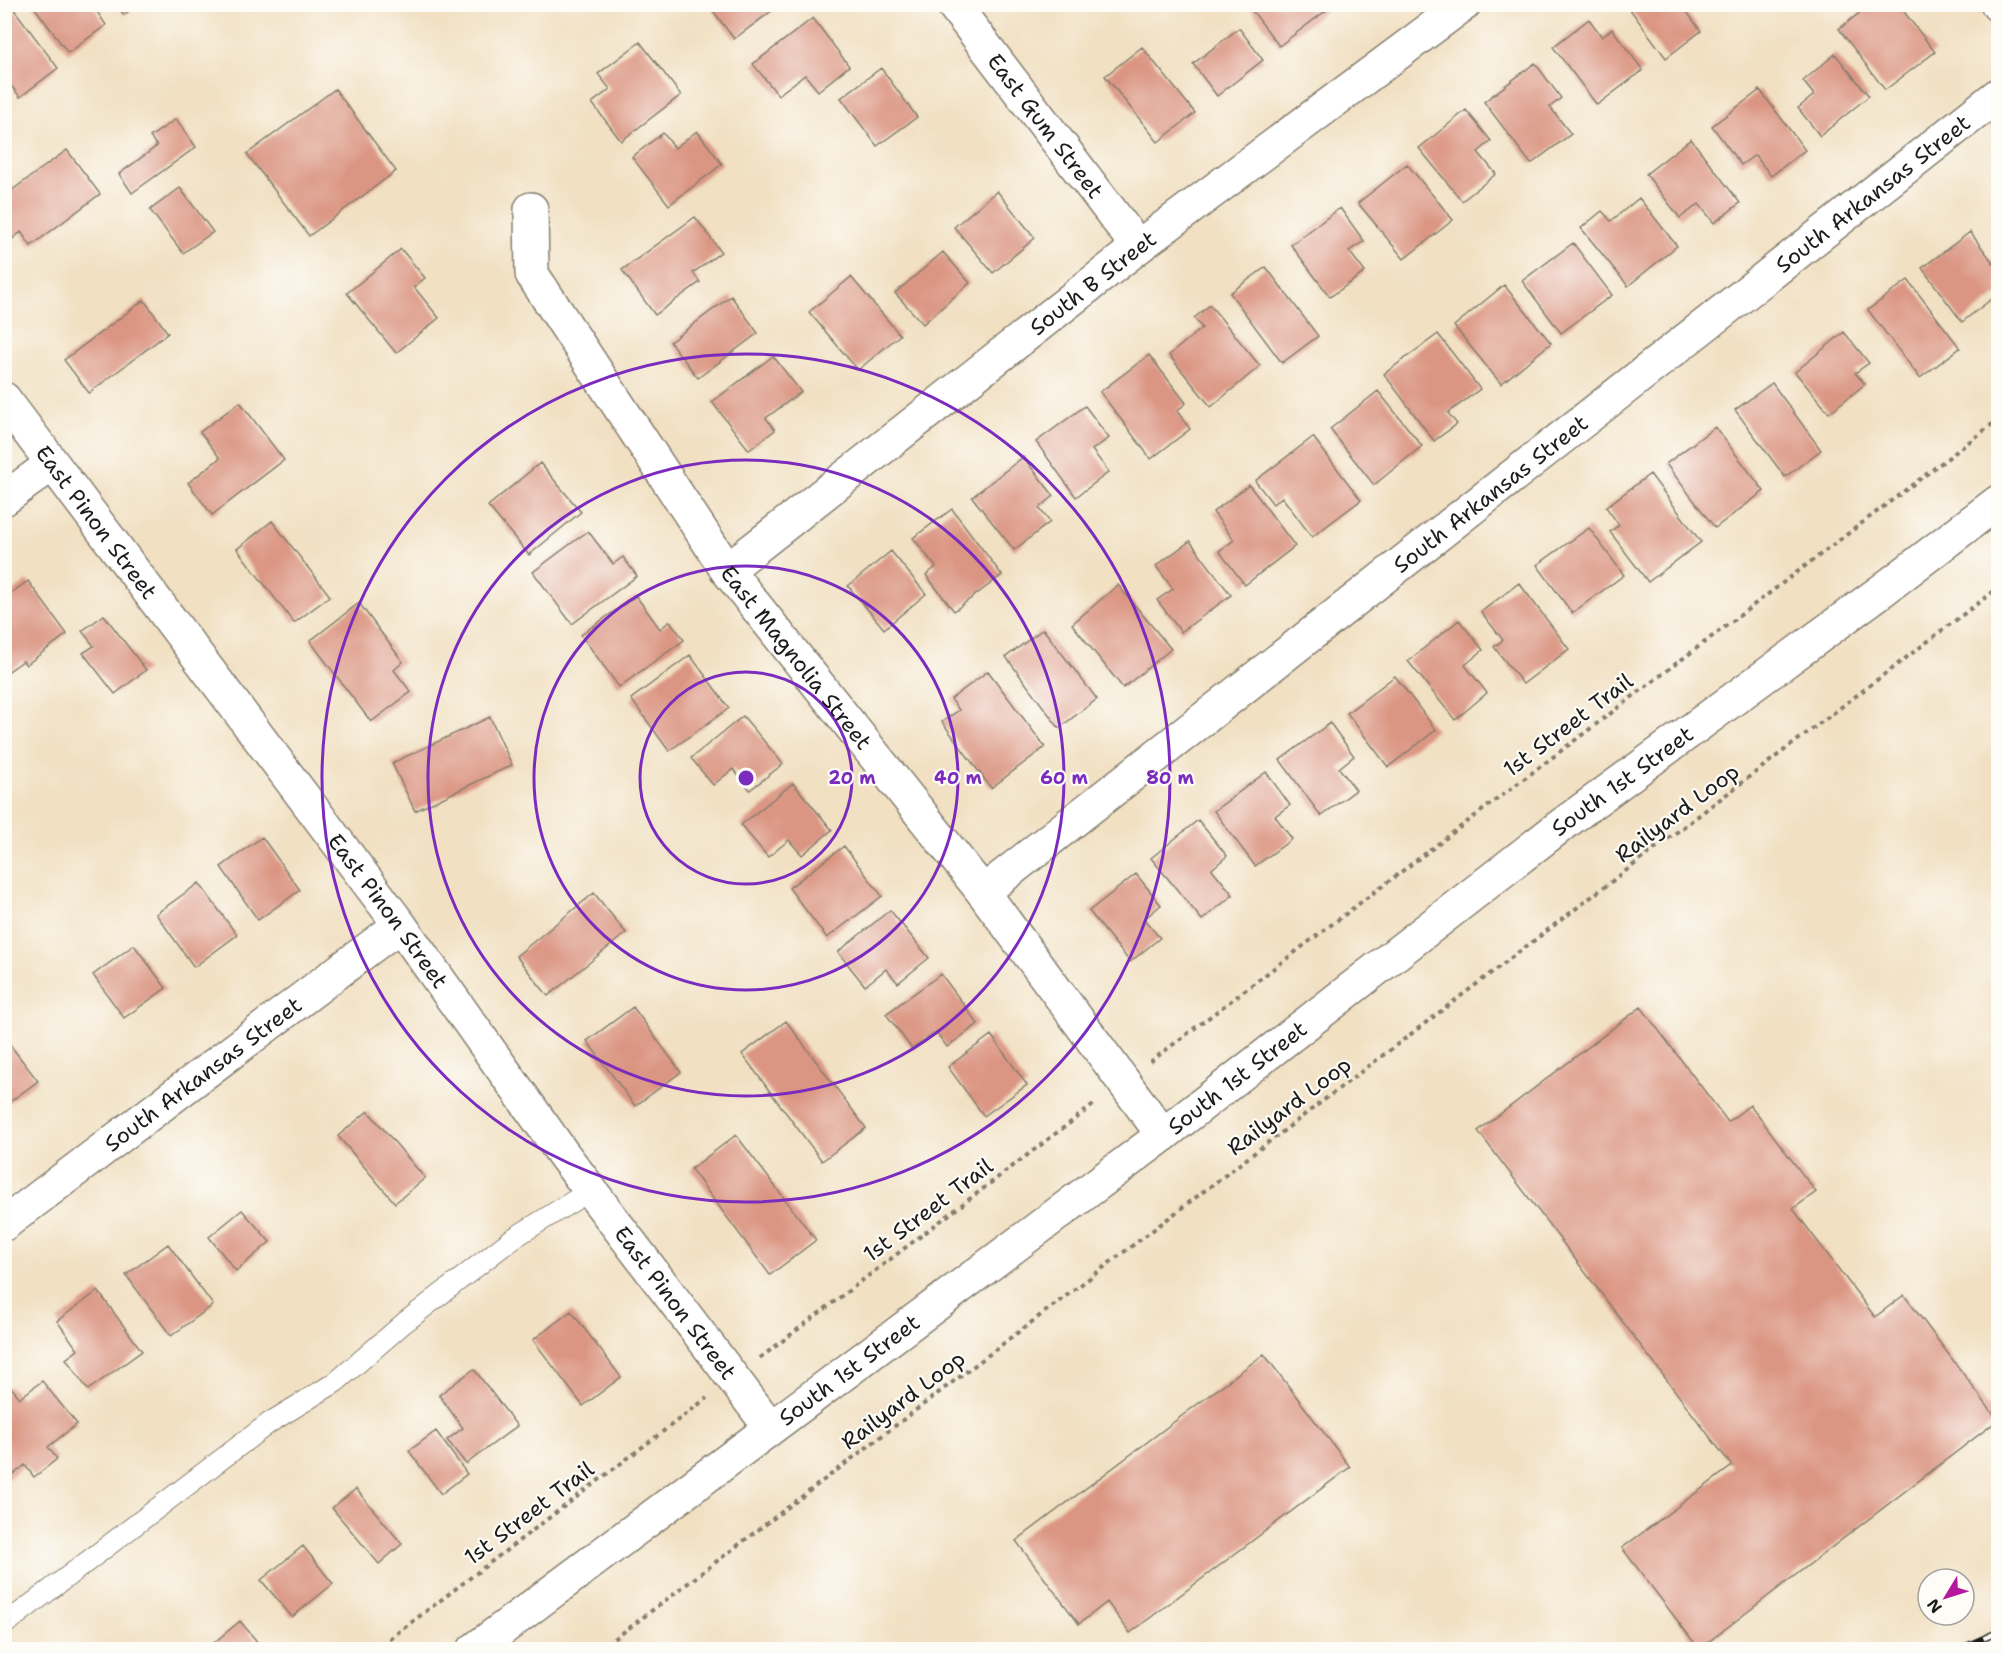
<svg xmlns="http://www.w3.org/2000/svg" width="2003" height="1654" font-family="'Shantell Sans',sans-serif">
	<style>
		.building { fill: #db9683 }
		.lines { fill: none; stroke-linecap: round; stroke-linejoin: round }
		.service-casing { stroke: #867e6f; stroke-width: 22 }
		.minor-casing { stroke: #867e6f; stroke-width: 36 }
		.tertiary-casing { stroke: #867e6f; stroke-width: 36 }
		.path { stroke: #867e6f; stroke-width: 4; stroke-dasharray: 4.5 4.5; stroke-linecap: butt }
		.service { stroke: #fff; stroke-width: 20 }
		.minor { stroke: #fff; stroke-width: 33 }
		.tertiary { stroke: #fff; stroke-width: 33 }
		.rail-casing { stroke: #1c1c1c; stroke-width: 7 }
		.rail { stroke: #fdfcf7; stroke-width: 4.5; stroke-dasharray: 14; stroke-linecap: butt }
		.ring { fill: none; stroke: #7b2cbf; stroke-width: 3 }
		.labels { text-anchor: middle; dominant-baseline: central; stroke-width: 4.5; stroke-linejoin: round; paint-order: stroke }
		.street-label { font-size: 22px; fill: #1c1c1c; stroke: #fdfcf7 }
		.centre { fill: #7b2cbf; stroke: #fdfcf7; stroke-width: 3 }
		.ring-label { font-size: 18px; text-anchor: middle; font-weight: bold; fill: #7b2cbf; stroke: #fdfcf7; stroke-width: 4.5; stroke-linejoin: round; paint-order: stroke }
	</style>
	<rect width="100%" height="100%" fill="#fdfcf7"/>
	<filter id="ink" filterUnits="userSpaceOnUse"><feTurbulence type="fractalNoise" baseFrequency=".0167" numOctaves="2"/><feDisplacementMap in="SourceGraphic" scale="12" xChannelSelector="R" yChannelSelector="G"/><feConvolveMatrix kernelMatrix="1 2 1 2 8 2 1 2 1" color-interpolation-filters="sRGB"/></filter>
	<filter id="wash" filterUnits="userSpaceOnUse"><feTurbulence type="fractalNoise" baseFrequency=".008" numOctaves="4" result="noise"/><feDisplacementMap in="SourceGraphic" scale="24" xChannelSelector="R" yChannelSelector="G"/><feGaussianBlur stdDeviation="1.35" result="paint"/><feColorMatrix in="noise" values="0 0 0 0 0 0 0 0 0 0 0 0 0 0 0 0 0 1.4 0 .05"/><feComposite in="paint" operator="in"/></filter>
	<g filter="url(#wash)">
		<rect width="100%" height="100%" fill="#f1e0c2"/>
		<g id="blocks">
			<path class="building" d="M6 4H10L58 68 20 97 4 77Z
				M32 4H92L106 25 68 53Z
				M116 4H138L124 15Z
				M708 4H781L734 39Z
				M1626 4H1681L1701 31 1666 58Z
				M1871 4H1898L1935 52 1885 90 1839 29Z
				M1248 5H1325L1328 9 1279 46Z
				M813 18 849 66 818 91 805 75 778 95 753 64Z
				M1589 19 1602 37 1612 29 1643 70 1597 105 1553 47Z
				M1239 28 1263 60 1217 96 1193 64Z
				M640 42 681 95 621 141 592 103 610 89 598 74Z
				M1142 47 1195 113 1158 142 1105 76Z
				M1835 54 1869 96 1820 136 1798 108 1814 95 1803 81Z
				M1535 63 1561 98 1550 107 1571 134 1531 164 1484 102Z
				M881 68 917 117 877 146 841 98Z
				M335 89 396 171 309 236 247 154Z
				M1760 90 1805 150 1771 176 1755 155 1741 165 1712 126Z
				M1466 110 1491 141 1478 152 1496 174 1462 201 1419 148Z
				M176 119 196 147 132 193 119 174 157 146 150 137Z
				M697 131 722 164 669 205 632 157 663 133 675 148Z
				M1691 139 1740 203 1714 223 1699 204 1680 218 1646 174Z
				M67 150 100 194 31 246 21 232 7 243 4 196Z
				M1407 164 1453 220 1404 259 1358 203Z
				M180 188 213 232 183 253 150 210Z
				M997 191 1035 238 993 273 954 227Z
				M1639 198 1677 246 1628 286 1581 228 1602 211 1611 221Z
				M1340 208 1364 241 1349 251 1365 272 1330 297 1291 245Z
				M1998 209V224L1991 214Z
				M695 217 721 252 693 273 700 282 655 315 622 270Z
				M1970 232 1998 269V294L1962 322 1922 268Z
				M1573 243 1612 295 1561 333 1522 281Z
				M401 249 425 278 414 287 439 318 396 353 347 293Z
				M943 252 970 283 923 324 895 293Z
				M1266 267 1318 336 1282 363 1230 293Z
				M851 277 900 335 858 370 809 312Z
				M1908 280 1960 348 1920 378 1868 310Z
				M1504 285 1551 343 1501 384 1454 326Z
				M731 296 758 333 698 378 670 342Z
				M144 300 168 333 89 393 64 360Z
				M1210 305 1260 366 1211 407 1169 355 1202 328 1194 318Z
				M1844 332 1869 363 1855 373 1865 384 1829 413 1795 372Z
				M1438 334 1480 389 1448 413 1457 424 1434 441 1384 374Z
				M1149 355 1186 403 1177 411 1190 429 1151 459 1100 392Z
				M773 356 801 392 766 418 775 430 749 450 712 402Z
				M1772 383 1821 450 1785 477 1735 410Z
				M1378 391 1422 446 1374 485 1330 429Z
				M240 402 284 460 212 515 188 483 220 458 200 432Z
				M1085 406 1109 438 1092 450 1109 472 1076 497 1036 442Z
				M1715 427 1764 491 1715 528 1666 464Z
				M1313 437 1361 500 1312 537 1282 497 1273 504 1255 481Z
				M1023 457 1054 496 1039 508 1050 522 1014 550 972 497Z
				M540 463 581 512 529 555 488 506Z
				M1650 474 1701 542 1648 582 1610 532 1619 525 1606 507Z
				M1249 485 1295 546 1245 585 1219 551 1234 540 1213 512Z
				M952 509 1002 575 954 611 926 575 936 567 913 538Z
				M272 521 330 596 294 623 237 549Z
				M1589 528 1624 575 1572 613 1537 565Z
				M588 531 613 564 623 557 637 576 572 624 533 572Z
				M1190 541 1231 595 1181 632 1157 600 1173 589 1156 566Z
				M891 551 926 594 884 629 848 586Z
				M28 581 67 634 26 665 23 661 6 673 4 598Z
				M1519 583 1569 649 1523 684 1494 647 1503 640 1481 612Z
				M1118 585 1171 649 1123 688 1072 624Z
				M636 596 660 629 670 621 684 640 619 687 581 635Z
				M359 603 403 662 394 670 411 692 371 722 310 641Z
				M104 615 146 670 115 694 83 653 94 646 82 631Z
				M1459 620 1483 650 1465 665 1487 693 1455 720 1408 661Z
				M1043 629 1097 699 1059 728 1006 657Z
				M690 655 729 708 669 751 631 699Z
				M988 671 1045 747 991 788 942 722 959 710 951 699Z
				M1395 676 1436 730 1388 767 1347 713Z
				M743 716 783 764 750 790 733 769 713 785 691 758Z
				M490 717 512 765 415 811 392 763Z
				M1330 723 1354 756 1339 768 1356 790 1321 816 1280 760Z
				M1266 772 1290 805 1275 816 1292 839 1255 866 1214 811Z
				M793 783 832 830 802 855 789 840 768 857 741 825Z
				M1198 820 1227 856 1212 869 1233 895 1202 920 1151 858Z
				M262 837 300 890 258 920 221 867Z
				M844 846 882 896 827 938 789 888Z
				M1136 874 1161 905 1144 919 1160 938 1130 962 1089 911Z
				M199 883 237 935 194 967 156 914Z
				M594 893 626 933 548 996 516 956Z
				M890 910 929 958 898 983 886 969 865 986 838 952Z
				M134 945 166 988 124 1018 93 975Z
				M941 974 978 1024 947 1047 936 1032 912 1049 886 1014Z
				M633 1007 681 1072 635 1106 587 1041Z
				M1641 1007 1728 1122 1750 1105 1816 1192 1793 1209 1875 1317 1904 1295 1998 1420 1699 1649 1622 1548 1732 1466 1478 1131Z
				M786 1021 866 1128 822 1161 742 1054Z
				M991 1035 1027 1085 984 1116 948 1067Z
				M4 1037 38 1081 4 1106Z
				M368 1111 425 1178 395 1203 338 1136Z
				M736 1135 816 1240 770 1275 691 1169Z
				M242 1210 270 1242 236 1271 209 1237Z
				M168 1244 213 1305 171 1336 126 1275Z
				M98 1291 142 1351 88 1390 66 1359 78 1350 57 1321Z
				M571 1311 621 1377 583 1406 533 1340Z
				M1264 1354 1350 1467 1130 1633 1107 1602 1079 1624 1016 1541Z
				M474 1369 517 1426 466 1464 447 1440 463 1428 439 1395Z
				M42 1381 77 1424 48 1447 57 1459 34 1477 25 1465 4 1482V1390L10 1386 20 1398Z
				M436 1431 467 1474 441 1494 409 1451Z
				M356 1489 402 1544 379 1564 332 1508Z
				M303 1546 333 1584 292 1617 261 1580Z
				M240 1621 264 1650H211L209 1647Z"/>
		</g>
	</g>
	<g filter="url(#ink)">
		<use href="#blocks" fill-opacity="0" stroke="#867e6f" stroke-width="1.5"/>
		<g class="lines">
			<g class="service-casing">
				<path id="service" d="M4 1625 269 1423 336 1382 404 1323 512 1239 591 1190"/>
			</g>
			<g class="minor-casing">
				<g id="minor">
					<path id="s1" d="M953 4 1138 247"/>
					<path d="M1998 4V5"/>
					<path id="s2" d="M531 209 532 274 727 570 983 892 1163 1135"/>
					<path id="s3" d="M4 399 400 925 563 1154 770 1427"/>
					<path d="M4 499 52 464"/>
					<path id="s4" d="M727 570 1138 247 1464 4"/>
					<path id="s5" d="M983 892 1998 95"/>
					<path id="s6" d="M4 1224 400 925"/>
				</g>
			</g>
			<g class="tertiary-casing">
				<g id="tertiary">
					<path id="s7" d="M474 1650 1163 1135 1559 827 1884 589 1998 502"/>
				</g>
			</g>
			<path class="path" d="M1150 1062 1998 420
				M760 1358 1096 1103
				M375 1650 707 1398
				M600 1650 1998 588"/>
			<use href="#service" class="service"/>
			<use href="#minor" class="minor"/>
			<use href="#tertiary" class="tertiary"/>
			<g class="rail-casing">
				<path id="rail" d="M1958 1650 1998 1632"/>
			</g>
			<use href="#rail" class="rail"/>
		</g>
	</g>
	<g class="ring">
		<circle cx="746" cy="778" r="106"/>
		<circle cx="746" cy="778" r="212"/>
		<circle cx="746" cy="778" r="318"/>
		<circle cx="746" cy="778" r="424"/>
	</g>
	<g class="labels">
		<g class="street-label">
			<text stroke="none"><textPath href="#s1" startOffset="153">East Gum Street</textPath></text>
			<text stroke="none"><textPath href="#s5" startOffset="1131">South Arkansas Street</textPath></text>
			<text stroke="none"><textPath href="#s4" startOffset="465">South B Street</textPath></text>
			<text stroke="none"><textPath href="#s5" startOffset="645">South Arkansas Street</textPath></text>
			<text stroke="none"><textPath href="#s3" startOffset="154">East Pinon Street</textPath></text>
			<text stroke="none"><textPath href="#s2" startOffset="531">East Magnolia Street</textPath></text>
			<text transform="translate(1568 725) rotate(-37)">1st Street Trail</text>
			<text stroke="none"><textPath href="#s7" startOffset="1440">South 1st Street</textPath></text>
			<text transform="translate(1677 813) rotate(-37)">Railyard Loop</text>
			<text stroke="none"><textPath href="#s3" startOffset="640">East Pinon Street</textPath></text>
			<text stroke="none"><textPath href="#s6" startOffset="249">South Arkansas Street</textPath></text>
			<text stroke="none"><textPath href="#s7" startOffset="954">South 1st Street</textPath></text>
			<text transform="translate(1289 1106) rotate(-37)">Railyard Loop</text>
			<text transform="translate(928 1210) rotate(-37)">1st Street Trail</text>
			<text stroke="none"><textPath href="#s3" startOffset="1126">East Pinon Street</textPath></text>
			<text stroke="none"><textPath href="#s7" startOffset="468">South 1st Street</textPath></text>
			<text transform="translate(903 1400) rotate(-37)">Railyard Loop</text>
			<text transform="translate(529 1513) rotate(-37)">1st Street Trail</text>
		</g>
	</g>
	<circle cx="746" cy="778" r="9" class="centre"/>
	<g class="ring-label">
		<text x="852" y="784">20 m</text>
		<text x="958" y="784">40 m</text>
		<text x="1064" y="784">60 m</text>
		<text x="1170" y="784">80 m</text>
	</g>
	<rect width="2003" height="1654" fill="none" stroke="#fdfcf7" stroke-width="24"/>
	<g transform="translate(1946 1597) rotate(232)"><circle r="28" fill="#fdfcf7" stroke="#a3a29f" stroke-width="1.5"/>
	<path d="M0-4.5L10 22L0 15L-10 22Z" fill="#b5179e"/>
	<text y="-9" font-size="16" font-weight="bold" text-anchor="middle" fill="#1c1c1c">N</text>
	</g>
</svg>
